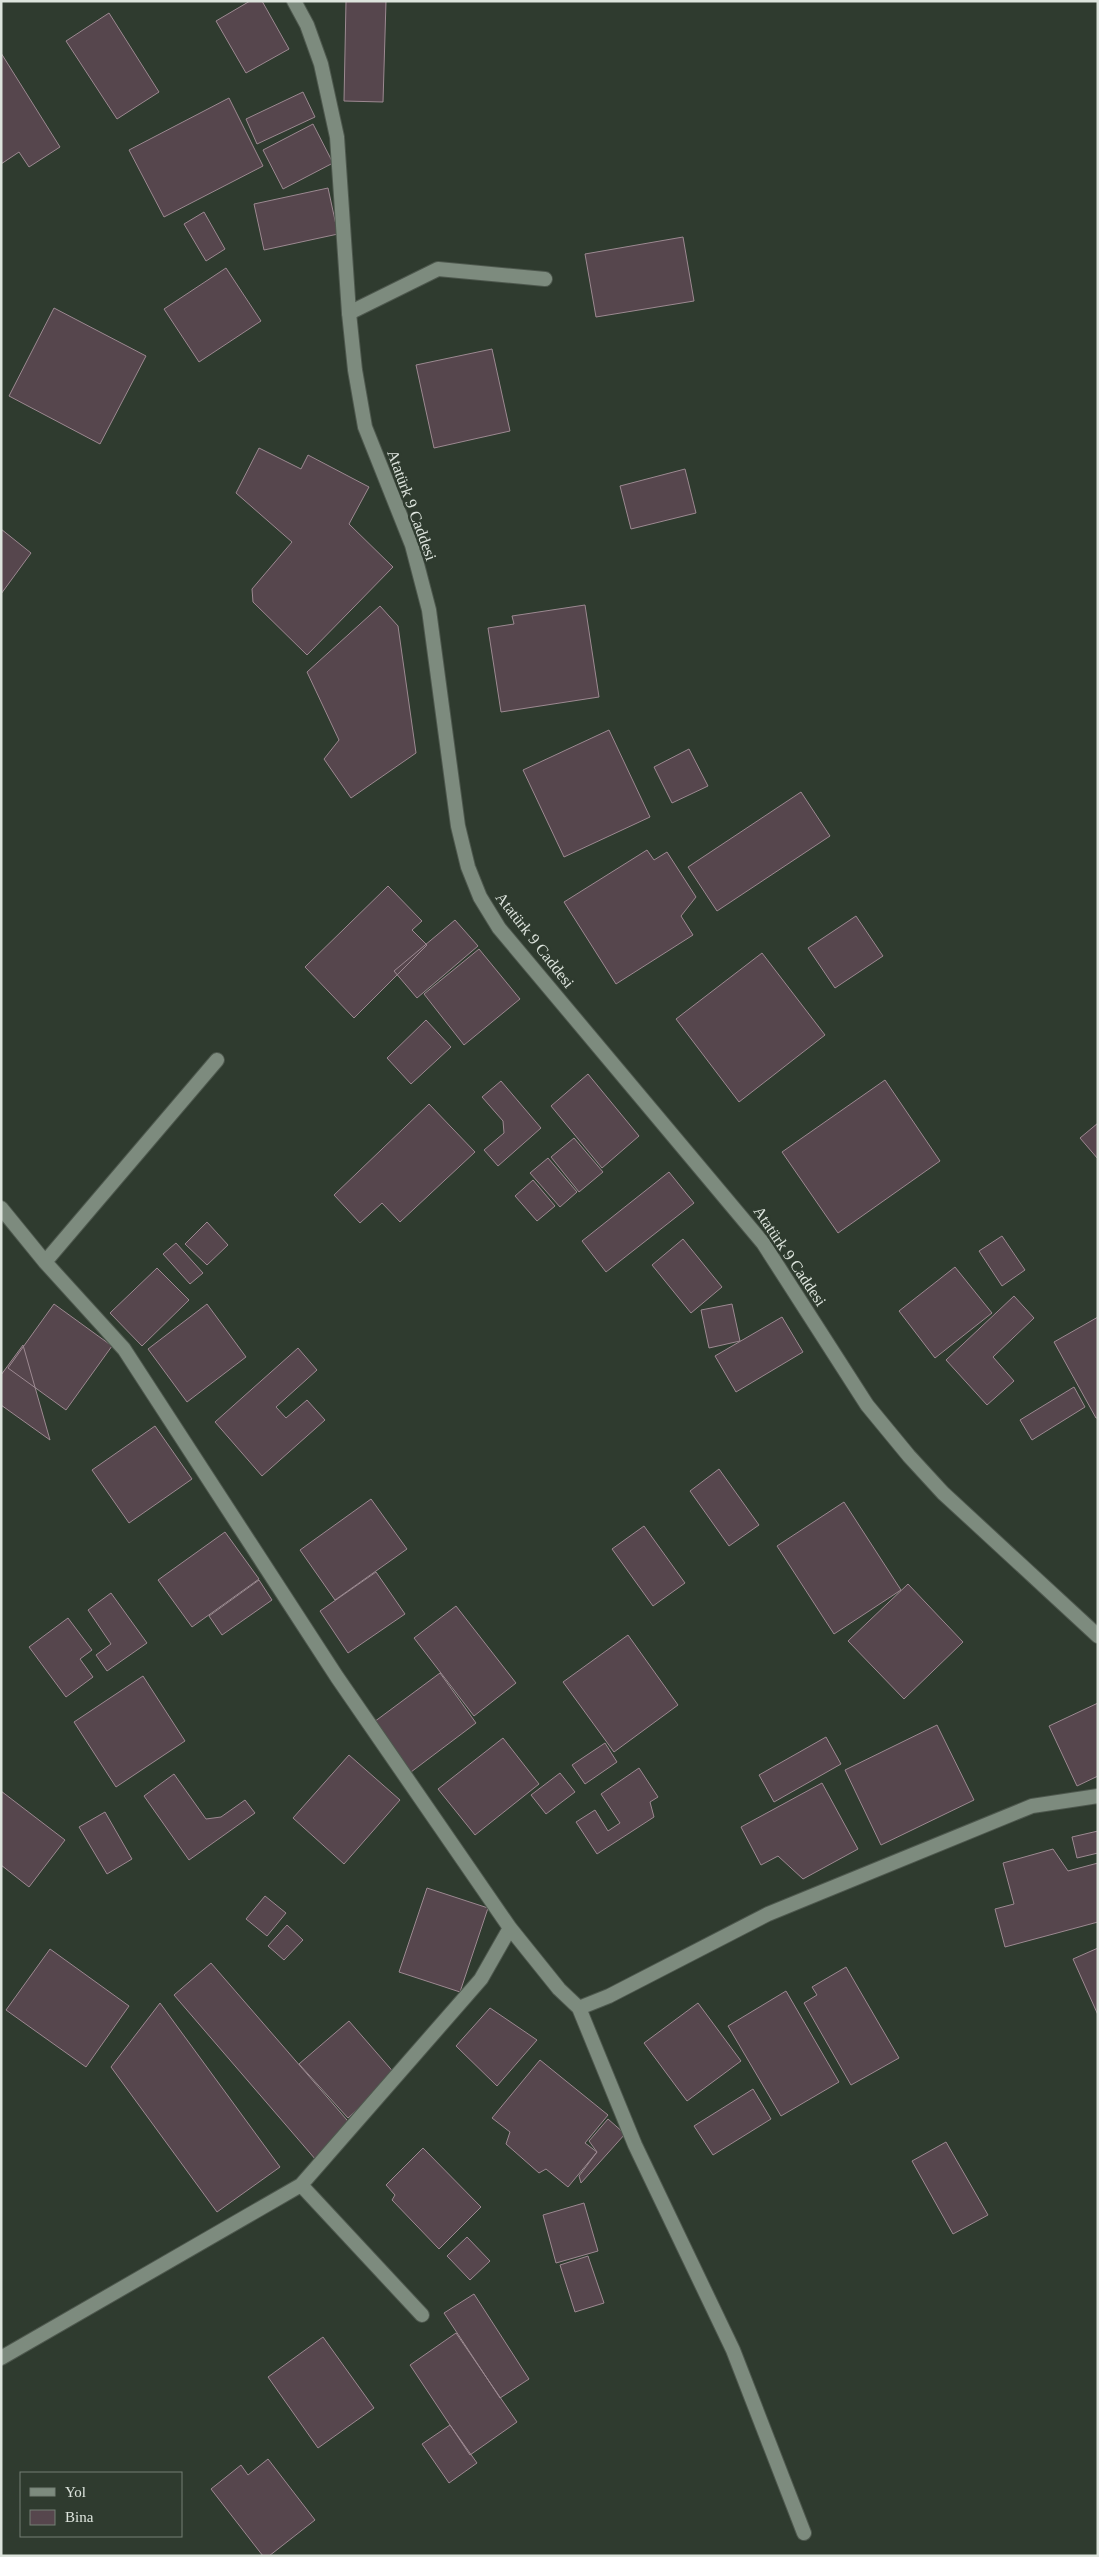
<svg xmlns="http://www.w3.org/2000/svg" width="1099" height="2557" font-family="Georgia,serif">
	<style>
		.building { fill: #56464d; stroke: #9c8991 }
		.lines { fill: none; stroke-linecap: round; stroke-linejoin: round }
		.minor-casing { stroke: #4e584e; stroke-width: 16 }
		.tertiary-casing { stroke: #4e584e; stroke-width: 16 }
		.minor { stroke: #7d8b7e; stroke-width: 14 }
		.tertiary { stroke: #7d8b7e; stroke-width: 14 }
		.labels { text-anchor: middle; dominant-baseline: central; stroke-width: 5; stroke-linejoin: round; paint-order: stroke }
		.street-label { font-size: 16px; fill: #dde4dd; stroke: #2f3b2f }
	</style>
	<rect width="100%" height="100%" fill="#2f3b2f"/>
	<path class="building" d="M250 1H262L289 49 246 73 216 21Z
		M346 1H386L383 102 344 101Z
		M109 13 159 92 117 119 66 41Z
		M1 53 60 147 29 167 19 152 1 164Z
		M303 92 315 117 257 144 246 119Z
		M229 98 263 166 164 217 129 150Z
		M313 124 333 163 283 189 263 150Z
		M328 188 338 234 264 250 254 204Z
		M204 212 225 249 206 261 184 224Z
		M683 237 694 301 596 317 585 254Z
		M226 268 261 321 199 362 164 309Z
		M54 308 146 356 100 444 9 396Z
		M492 349 510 431 434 448 416 365Z
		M259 448 301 469 308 455 369 487 349 524 393 567 307 655 253 602 252 589 292 542 236 493Z
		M685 469 696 513 631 529 620 486Z
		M1 529 31 553 1 594Z
		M585 605 599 697 501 712 488 628 514 624 512 616Z
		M380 606 398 626 416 753 351 798 324 759 339 740 307 672Z
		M609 730 650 817 564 857 523 770Z
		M689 749 708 786 672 803 654 767Z
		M801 792 830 836 717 911 688 867Z
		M647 850 654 860 667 852 696 897 681 916 693 935 616 984 564 902Z
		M388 886 422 921 412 930 427 945 354 1018 305 967Z
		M856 916 883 956 835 988 808 948Z
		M455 920 478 946 417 998 394 971Z
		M479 949 520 999 464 1045 424 994Z
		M762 953 825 1035 739 1102 676 1019Z
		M426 1020 451 1047 411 1084 387 1058Z
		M588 1074 639 1136 602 1168 551 1106Z
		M885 1080 940 1161 838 1233 782 1152Z
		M501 1081 541 1128 498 1166 484 1150 504 1133 503 1121 482 1097Z
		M429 1104 475 1152 400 1222 382 1203 360 1223 334 1195Z
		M1098 1123V1159L1080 1138Z
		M574 1138 603 1172 579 1192 551 1157Z
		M548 1158 577 1192 560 1207 530 1173Z
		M669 1172 694 1203 606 1272 582 1241Z
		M533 1180 555 1206 537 1221 515 1196Z
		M207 1222 228 1245 207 1265 185 1244Z
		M1002 1236 1025 1270 1002 1286 979 1251Z
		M683 1239 722 1287 691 1313 652 1265Z
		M176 1243 203 1273 190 1284 163 1254Z
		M955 1267 992 1313 935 1358 899 1311Z
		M157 1268 189 1300 142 1346 110 1313Z
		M1014 1296 1034 1318 993 1357 1014 1381 987 1405 946 1360Z
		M54 1304 112 1346 66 1410 8 1368Z
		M207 1304 246 1357 187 1402 148 1349Z
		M732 1304 740 1341 709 1348 701 1310Z
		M782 1317 803 1352 736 1392 715 1356Z
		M1098 1317V1418H1096L1054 1342Z
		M23 1345 50 1440 1 1405V1375Z
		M298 1348 317 1370 276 1407 286 1418 307 1400 325 1420 262 1476 215 1422Z
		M1074 1387 1085 1407 1032 1440 1020 1420Z
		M155 1426 192 1479 129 1523 92 1470Z
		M719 1469 759 1525 729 1546 690 1491Z
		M371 1499 407 1549 335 1600 300 1550Z
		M844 1502 901 1590 834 1634 777 1546Z
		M644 1526 685 1583 653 1606 612 1549Z
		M225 1532 259 1579 192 1627 158 1580Z
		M376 1572 405 1614 348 1653 320 1611Z
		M259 1580 272 1600 222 1635 209 1616Z
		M908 1584 963 1642 904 1699 848 1641Z
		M111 1593 147 1643 107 1671 96 1655 111 1644 88 1610Z
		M456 1606 516 1683 474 1716 414 1638Z
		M68 1618 92 1650 80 1659 93 1677 66 1697 29 1647Z
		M628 1635 678 1705 614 1752 563 1682Z
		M440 1673 476 1723 411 1772 374 1722Z
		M143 1676 185 1741 116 1787 74 1722Z
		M1098 1703V1776L1077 1786 1049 1726Z
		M937 1725 974 1800 881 1845 845 1770Z
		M826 1737 841 1764 774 1802 759 1775Z
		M503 1738 539 1784 475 1835 438 1789Z
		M605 1743 617 1762 585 1784 572 1765Z
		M349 1755 400 1800 344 1864 293 1818Z
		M639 1768 658 1797 650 1802 654 1817 597 1854 576 1822 595 1810 608 1831 620 1823 601 1794Z
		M560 1773 575 1792 546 1814 531 1795Z
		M174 1774 206 1819 221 1817 245 1800 255 1813 189 1860 144 1796Z
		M822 1783 858 1849 803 1879 778 1856 761 1865 741 1827Z
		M1 1791 65 1840 29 1887 1 1865Z
		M105 1812 132 1859 107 1874 79 1827Z
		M1098 1831V1853L1077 1858 1072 1837Z
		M1053 1849 1068 1871 1098 1863V1922L1005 1947 995 1909 1014 1904 1003 1863Z
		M427 1888 488 1908 460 1992 399 1972Z
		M265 1896 286 1913 267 1936 246 1919Z
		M287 1925 303 1940 284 1960 268 1946Z
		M1098 1948V2015L1073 1959Z
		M50 1949 129 2006 86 2067 6 2010Z
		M211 1963 353 2127 316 2160 174 1995Z
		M846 1967 899 2058 851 2085 804 2003 817 1995 812 1987Z
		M786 1991 839 2082 781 2116 728 2026Z
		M160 2003 280 2167 217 2212 111 2067Z
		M698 2003 741 2061 687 2101 644 2043Z
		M490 2008 537 2040 497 2086 456 2046Z
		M349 2021 396 2075 348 2118 299 2064Z
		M540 2060 608 2115 585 2143 597 2152 568 2187 546 2169 539 2173 506 2144 510 2132 492 2118Z
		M753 2089 771 2119 713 2155 694 2126Z
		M608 2119 625 2134 581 2183 579 2176 597 2152 589 2141Z
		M946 2142 988 2215 953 2234 912 2161Z
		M423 2148 481 2207 439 2249 392 2200 395 2195 386 2185Z
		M584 2203 598 2251 556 2263 543 2215Z
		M467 2237 490 2261 470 2280 447 2256Z
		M588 2256 604 2303 575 2312 560 2265Z
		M474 2294 529 2379 500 2398 444 2313Z
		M456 2333 517 2422 470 2455 410 2365Z
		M323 2337 374 2408 318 2448 268 2377Z
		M450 2425 477 2463 449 2483 422 2444Z
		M268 2459 315 2520 269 2556H263L211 2489 241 2465 248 2475Z"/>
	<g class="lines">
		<g class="minor-casing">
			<path id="minor" d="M349 313 438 269 545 279
				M1 1208 45 1262 124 1349 337 1677 510 1928 559 1989 579 2008 609 1996 768 1914 1032 1806 1098 1796
				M45 1262 217 1060
				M579 2008 635 2145 733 2350 804 2533
				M301 2185 422 2315
				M1 2358 301 2185 481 1979 510 1928"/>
		</g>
		<g class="tertiary-casing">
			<path id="tertiary" d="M294 1 307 25 321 64 337 137 349 313 355 370 365 427 412 545 429 610 458 826 468 867 480 897 499 928 763 1243 867 1405 909 1456 943 1493 1098 1636"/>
		</g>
		<use href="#minor" class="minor"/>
		<use href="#tertiary" class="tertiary"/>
	</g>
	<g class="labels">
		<g class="street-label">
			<text transform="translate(412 505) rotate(70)">Atatürk 9 Caddesi</text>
			<text transform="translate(535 940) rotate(52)">Atatürk 9 Caddesi</text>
			<text transform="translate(790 1256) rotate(56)">Atatürk 9 Caddesi</text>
		</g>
	</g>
	<rect width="1099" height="2557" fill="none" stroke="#dde4dd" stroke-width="5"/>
	<rect x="20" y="2472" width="162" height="65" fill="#2f3b2f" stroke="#757f75"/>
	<rect x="30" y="2488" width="25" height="8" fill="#7d8b7e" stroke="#757f75"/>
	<text x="65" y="2497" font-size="15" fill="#dde4dd">Yol</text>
	<rect x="30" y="2510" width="25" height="15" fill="#56464d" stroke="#757f75"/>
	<text x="65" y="2522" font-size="15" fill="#dde4dd">Bina</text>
</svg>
